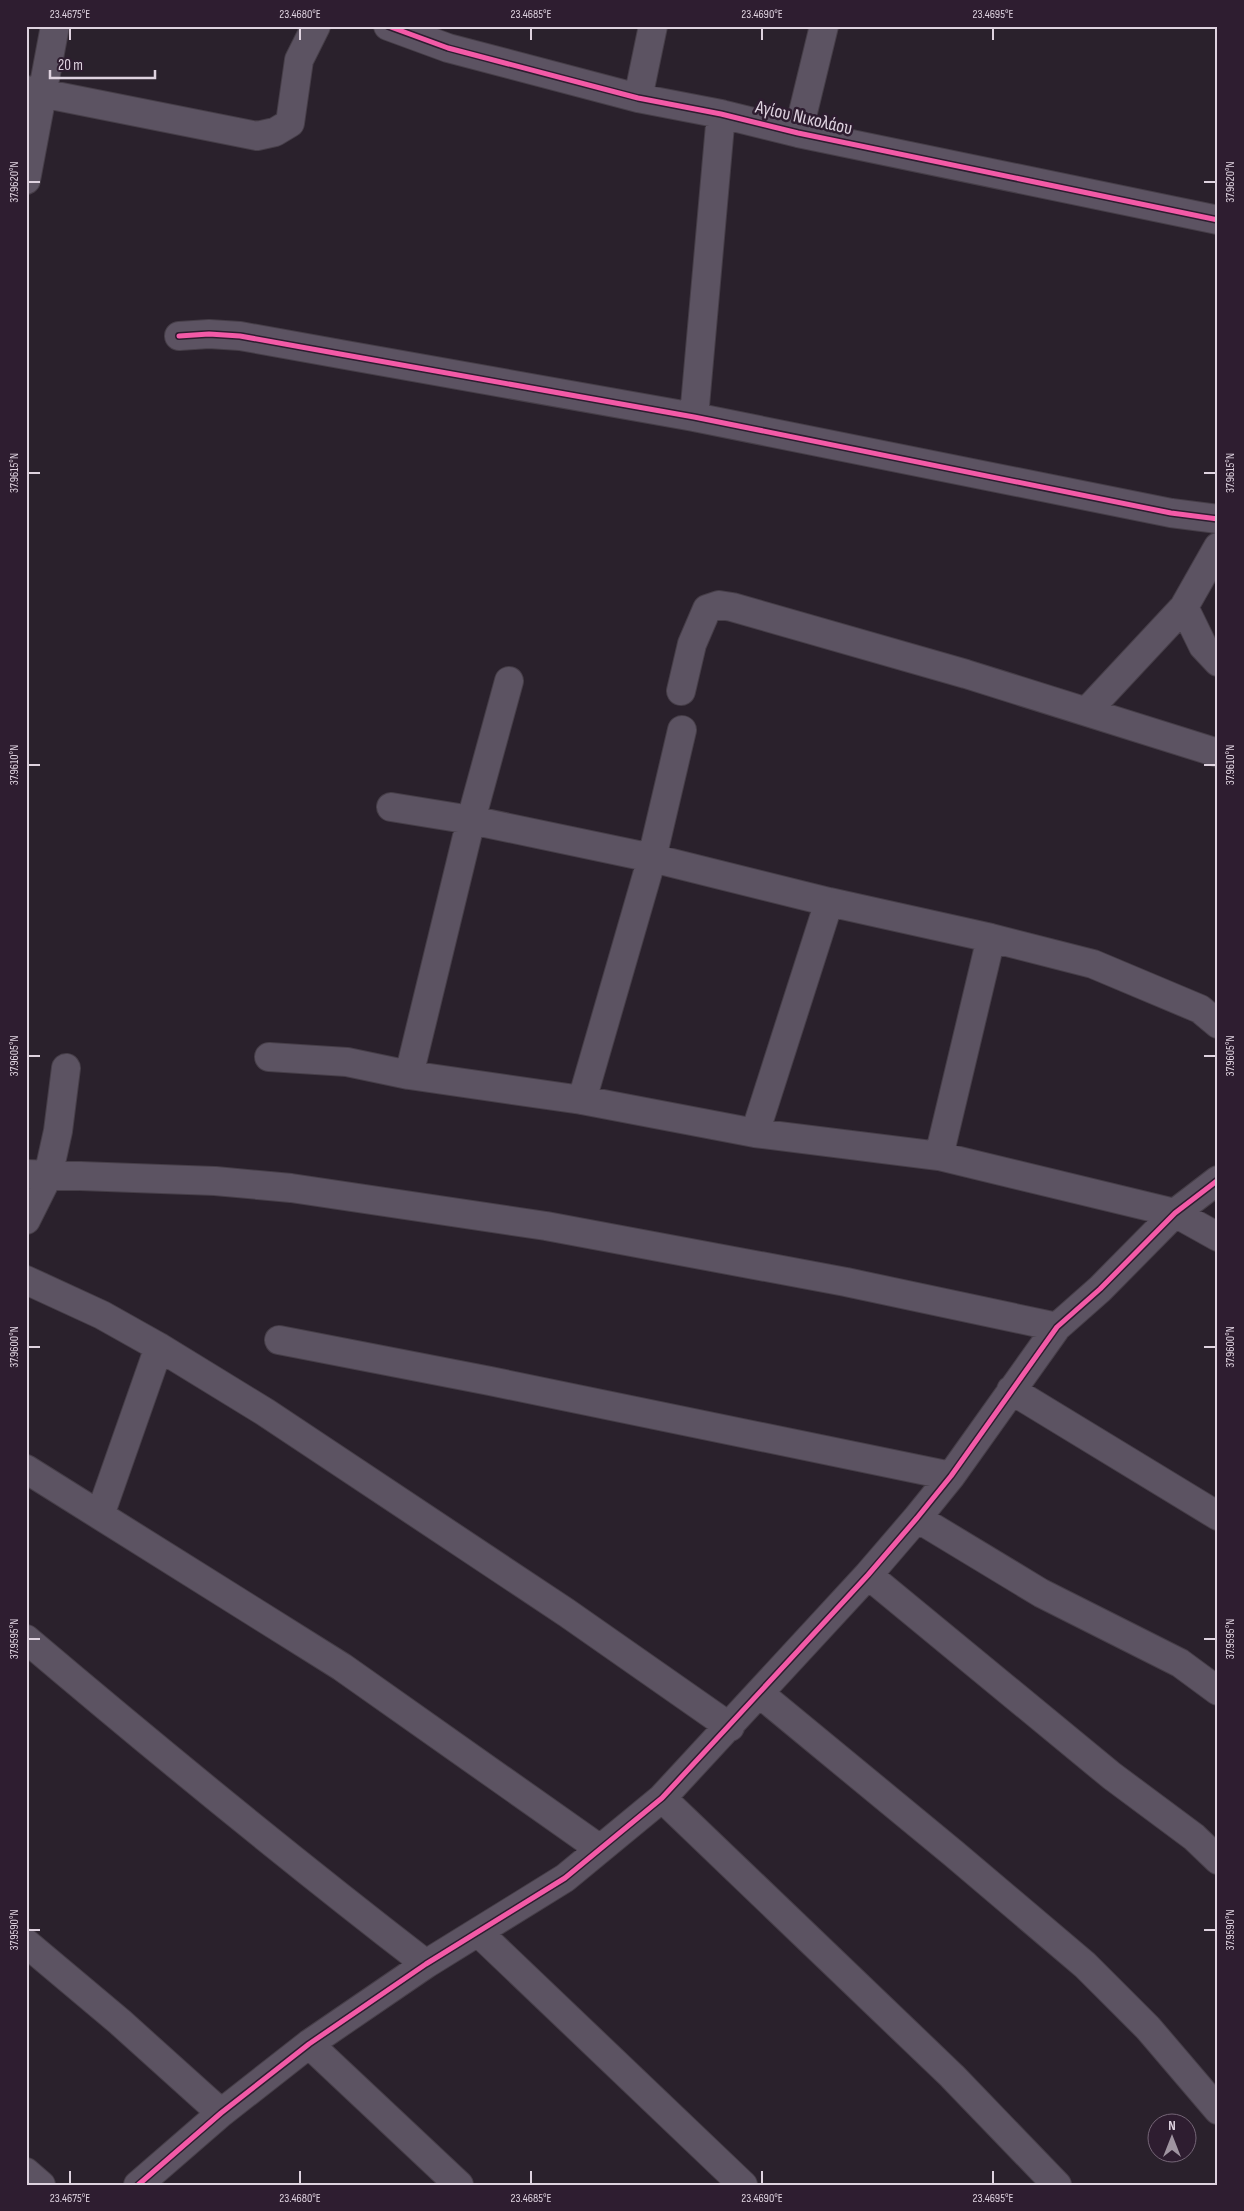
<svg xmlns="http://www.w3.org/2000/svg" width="1244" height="2211" font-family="'Sofia Sans Condensed',sans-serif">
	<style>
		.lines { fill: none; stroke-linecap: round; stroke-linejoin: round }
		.minor-casing { stroke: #463e48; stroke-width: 30 }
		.minor { stroke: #5c5362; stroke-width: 28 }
		.cycleway-casing { stroke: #2e1d30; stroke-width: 8 }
		.cycleway { stroke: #f35aa7; stroke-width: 5 }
		.ticks { fill: none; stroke: #ded2df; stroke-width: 2 }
		.labels { text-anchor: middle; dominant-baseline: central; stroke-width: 5; stroke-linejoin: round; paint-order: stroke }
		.street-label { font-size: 19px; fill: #ded2df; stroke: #2e1d30 }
		.neatline { fill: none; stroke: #ded2df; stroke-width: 2 }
		.ticks-label { font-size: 12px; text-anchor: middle; fill: #ded2df }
	</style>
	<rect width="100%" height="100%" fill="#2a212c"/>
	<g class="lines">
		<g class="minor-casing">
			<path id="minor" d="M388 26 448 48 638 98 721 114 798 133 1218 220
				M26 90 257 136 275 132 290 123 299 60 316 26
				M638 98 653 26
				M798 133 824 26
				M26 180 55 26
				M179 336 209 334 240 336 340 354 694 417 1171 513 1218 519
				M694 417 721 114
				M1218 547 1184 607 1203 646 1218 662
				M681 691 692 644 707 609 719 605 732 607 966 674 1218 753
				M1087 711 1184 607
				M391 807 471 820 652 858 829 902 991 938 1093 964 1200 1009 1218 1024
				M269 1057 347 1062 409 1075 582 1100 755 1133 939 1156 1175 1213 1218 1237
				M409 1075 471 820 509 681
				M582 1100 652 858 682 730
				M755 1133 829 902
				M939 1156 991 938
				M26 1174 215 1181 291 1188 546 1226 846 1282 1057 1327
				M26 1220 48 1176 58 1131 66 1068
				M26 1280 102 1315 159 1347 265 1412 567 1613 730 1727
				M279 1340 490 1381 951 1476
				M1011 1390 1218 1516
				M26 1469 342 1667 600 1849
				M100 1515 159 1347
				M917 1518 1041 1593 1180 1663 1218 1691
				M868 1575 1112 1776 1194 1837 1218 1860
				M26 1639C157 1750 290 1859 426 1964
				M759 1693 953 1853 1085 1965 1148 2028 1218 2110
				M662 1798 952 2076 1057 2185
				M479 1933 743 2185
				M26 1943 120 2022 221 2113
				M309 2044 459 2185
				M26 2172 41 2185
				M138 2185 221 2113 309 2044 426 1964 565 1878 662 1798 868 1575 917 1518 951 1476 1057 1327 1100 1289 1175 1213 1218 1180"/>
		</g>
		<use href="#minor" class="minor"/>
		<g class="cycleway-casing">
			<path id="cycleway" d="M388 26 448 48 638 98 721 114 798 133 1218 220
				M179 336 209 334 240 336 340 354 694 417 1171 513 1218 519
				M138 2185 221 2113 309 2044 426 1964 565 1878 662 1798 868 1575 917 1518 951 1476 1057 1327 1100 1289 1175 1213 1218 1180"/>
		</g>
		<use href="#cycleway" class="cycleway"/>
	</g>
	<path class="ticks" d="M70 28V40M300 28V40M531 28V40M762 28V40M993 28V40M28 182H40M1204 182H1216M28 473H40M1204 473H1216M28 765H40M1204 765H1216M28 1056H40M1204 1056H1216M28 1347H40M1204 1347H1216M28 1639H40M1204 1639H1216M28 1930H40M1204 1930H1216M70 2171V2184M300 2171V2184M531 2171V2184M762 2171V2184M993 2171V2184"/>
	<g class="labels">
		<g class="street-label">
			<text transform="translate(804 118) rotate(13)">Αγίου Νικολάου</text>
		</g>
	</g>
	<rect width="1244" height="2211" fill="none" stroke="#2e1d30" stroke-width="55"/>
	<g transform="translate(1172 2138)"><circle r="24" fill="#2e1d30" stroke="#746576"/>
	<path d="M0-4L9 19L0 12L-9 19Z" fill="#9f94a0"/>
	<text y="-8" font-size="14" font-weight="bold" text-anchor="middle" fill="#ded2df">N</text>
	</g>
	<path d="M50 70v8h105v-8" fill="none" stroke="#ded2df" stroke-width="2.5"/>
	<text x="58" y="70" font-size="15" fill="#ded2df" stroke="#2e1d30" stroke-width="4" paint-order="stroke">20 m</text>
	<rect x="28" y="28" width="1188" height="2156" class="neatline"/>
	<g class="ticks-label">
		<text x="70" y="18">23.4675°E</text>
		<text x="300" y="18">23.4680°E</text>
		<text x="531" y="18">23.4685°E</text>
		<text x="762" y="18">23.4690°E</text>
		<text x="993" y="18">23.4695°E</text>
		<text transform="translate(14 182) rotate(-90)" y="4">37.9620°N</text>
		<text transform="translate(1230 182) rotate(-90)" y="4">37.9620°N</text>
		<text transform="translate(14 473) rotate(-90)" y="4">37.9615°N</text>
		<text transform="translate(1230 473) rotate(-90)" y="4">37.9615°N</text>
		<text transform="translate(14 765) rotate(-90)" y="4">37.9610°N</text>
		<text transform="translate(1230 765) rotate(-90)" y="4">37.9610°N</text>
		<text transform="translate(14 1056) rotate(-90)" y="4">37.9605°N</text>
		<text transform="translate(1230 1056) rotate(-90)" y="4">37.9605°N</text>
		<text transform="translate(14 1347) rotate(-90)" y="4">37.9600°N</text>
		<text transform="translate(1230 1347) rotate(-90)" y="4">37.9600°N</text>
		<text transform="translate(14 1639) rotate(-90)" y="4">37.9595°N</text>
		<text transform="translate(1230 1639) rotate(-90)" y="4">37.9595°N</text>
		<text transform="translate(14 1930) rotate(-90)" y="4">37.9590°N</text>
		<text transform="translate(1230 1930) rotate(-90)" y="4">37.9590°N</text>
		<text x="70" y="2202">23.4675°E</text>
		<text x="300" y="2202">23.4680°E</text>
		<text x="531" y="2202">23.4685°E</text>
		<text x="762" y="2202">23.4690°E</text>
		<text x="993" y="2202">23.4695°E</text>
	</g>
</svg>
